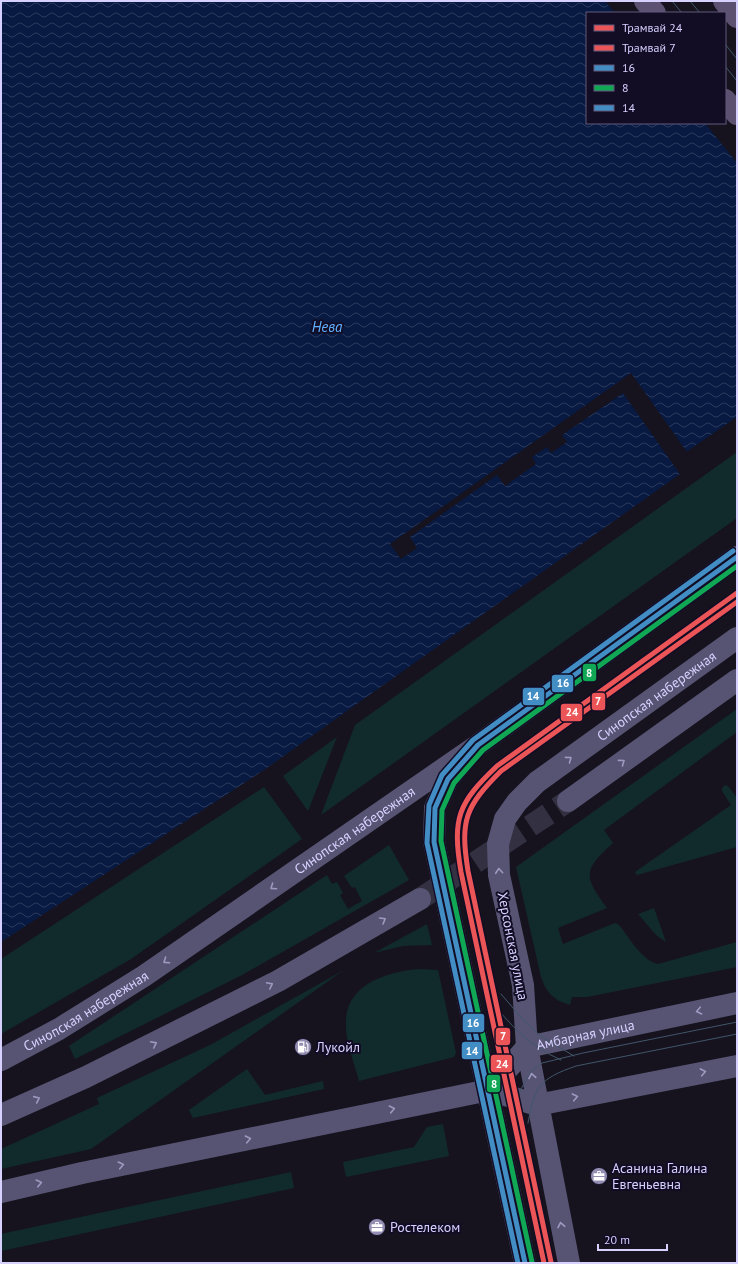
<svg xmlns="http://www.w3.org/2000/svg" width="738" height="1264" font-family="'PT Sans',sans-serif">
	<style>
		.grass { fill: #112b2d }
		.water { fill: url(#water-waves); fill-rule: evenodd }
		.pier { fill: #16131f }
		.lines { fill: none; stroke-linecap: round; stroke-linejoin: round }
		.secondary-tunnel { stroke: #333041; stroke-width: 22; stroke-dasharray: 22 11; stroke-linecap: butt }
		.secondary { stroke: #575473; stroke-width: 22 }
		.primary { stroke: #5d5171; stroke-width: 22 }
		.tram { stroke: #41566a; stroke-width: 1 }
		.bus-1-casing { stroke: #120d25; stroke-width: 8 }
		.bus-2-casing { stroke: #120d25; stroke-width: 8 }
		.bus-3-casing { stroke: #120d25; stroke-width: 8 }
		.bus-1 { stroke: #418dc4; stroke-width: 5 }
		.bus-2 { stroke: #10a855; stroke-width: 5 }
		.bus-3 { stroke: #418dc4; stroke-width: 5 }
		.tram-1-casing { stroke: #120d25; stroke-width: 8 }
		.tram-2-casing { stroke: #120d25; stroke-width: 8 }
		.tram-1 { stroke: #eb5557; stroke-width: 5 }
		.tram-2 { stroke: #eb5557; stroke-width: 5 }
		.oneway { stroke: #9d99c0 }
		.labels { text-anchor: middle; dominant-baseline: central; stroke-width: 4; stroke-linejoin: round; paint-order: stroke }
		.street-label { font-size: 14px; fill: #d7d1ff; stroke: #120d25 }
		.poi-label { font-size: 14px; fill: #d7d1ff; stroke: #120d25; text-anchor: start }
		.water-label { font-size: 15px; font-style: italic; fill: #5fb0ff; stroke: #120d25 }
		.line-badge { stroke: #120d25; stroke-width: 1.5 }
		.badge-label { font-size: 11px; text-anchor: middle; font-weight: bold; fill: #fff }
	</style>
	<defs>
		<pattern id="water-waves" width="16" height="10" patternUnits="userSpaceOnUse"><rect width="16" height="10" fill="#081a41"/><path d="M0 5q4-4 8 0t8 0" fill="none" stroke="#2b3a5e"/></pattern>
	</defs>
	<rect width="100%" height="100%" fill="#16131f"/>
	<path class="grass" d="M737 452V518L321 815 355 725Z
		M737 709V732L604 830 613 843C583 870 583 876 607 908L558 928 563 944 615 923 619 925C630 938 641 960 658 964L737 942V967L587 997H572L570 1005 559 1001 551 995 545 987 541 977 516 867Z
		M337 737 308 811 283 776Z
		M725 785 728 786 737 798V847L637 875 635 872 731 805 722 791V788Z
		M264 787 302 839 131 959 1 1034V959Z
		M389 845 409 880 242 975 75 1059 69 1046 327 875 332 884 337 882 343 893 340 895 348 909 362 901 355 887 352 888 344 876Z
		M654 908 666 942 656 935 638 914Z
		M427 924 432 945 403 946 374 953Z
		M418 969 438 970 456 1053 454 1057 359 1081C354 1062 345 1041 346 1021 347 984 387 972 418 969Z
		M344 970 91 1149 1 1169V1149L99 1104 97 1098 212 1044Z
		M247 1069 265 1095 323 1081 324 1089 193 1118 189 1110Z
		M443 1124 449 1156 346 1177 343 1162 414 1147 427 1127Z
		M291 1172 294 1188 1 1251V1234Z"/>
	<path class="water" d="M1 1H737V417L672 462 680 474 264 770 1 942ZM587 13H725V123H587Z"/>
	<path class="pier" d="M605 1H737V163L705 123H725V13H615Z
		M631 373 687 452 737 417V419L675 463 682 473 680 474 623 393 562 435 567 442 551 453 547 447 532 457 536 464 505 486 497 475 410 537 417 548 401 559 390 544Z"/>
	<g class="lines">
		<path class="secondary-tunnel" d="M420 899 568 801"/>
		<g class="secondary">
			<path d="M461 764 448 779 435 808 434 842 525 1263"/>
			<path d="M568 801 737 680"/>
			<path id="s1" d="M1 1060 59 1029 144 976 478 745 737 557"/>
			<path id="s2" d="M489 1090 527 1047 737 1003"/>
			<path d="M1 1115 86 1077 278 981 420 899"/>
			<path d="M1 1192 82 1173 489 1090 537 1105 737 1066"/>
			<path id="s3" d="M569 1263 527 1047 523 985 499 875 498 844 505 819 517 802 537 782 737 638"/>
		</g>
		<path class="primary" d="M645 1 655 13
			M724 1 737 17
			M725 100 737 114"/>
		<path class="tram" d="M672 1 682 13
			M690 1 700 13
			M725 44 737 59
			M725 66 737 81
			M501 994 526 1023 542 1037 574 1056
			M488 997C510 1025 529 1046 561 1060
			M528 1123C535 1086 539 1079 576 1066L737 1034
			M515 1126 517 1099 521 1089 531 1072 542 1063 583 1053 737 1022"/>
		<g class="bus-1-casing">
			<path id="bus-1" d="M525 1263 434 842 435 808 448 779 478 745 737 557"/>
		</g>
		<g class="bus-2-casing">
			<path id="bus-2" d="M532 1262 441 841 442 810 454 783 483 750 737 566"/>
		</g>
		<g class="bus-3-casing">
			<path id="bus-3" d="M518 1263 427 843 429 805 442 775 473 740 733 551"/>
		</g>
		<use href="#bus-1" class="bus-1"/>
		<use href="#bus-2" class="bus-2"/>
		<use href="#bus-3" class="bus-3"/>
		<g class="tram-1-casing">
			<path id="tram-1" d="M544 1263 461 872C452 818 458 803 497 766L737 593"/>
		</g>
		<g class="tram-2-casing">
			<path id="tram-2" d="M551 1262 468 871C460 820 465 807 501 771L737 602"/>
		</g>
		<use href="#tram-1" class="tram-1"/>
		<use href="#tram-2" class="tram-2"/>
	</g>
	<defs><path id="oneway-chevron" d="M-2-3.5L2.5 0L-2 3.5" fill="none" stroke-width="1.6" stroke-linecap="round" stroke-linejoin="round"/></defs>
	<g class="oneway">
		<use href="#oneway-chevron" transform="translate(569 759) rotate(-36)"/>
		<use href="#oneway-chevron" transform="translate(622 762) rotate(-36)"/>
		<use href="#oneway-chevron" transform="translate(499 871) rotate(-95)"/>
		<use href="#oneway-chevron" transform="translate(273 887) rotate(146)"/>
		<use href="#oneway-chevron" transform="translate(383 920) rotate(-30)"/>
		<use href="#oneway-chevron" transform="translate(166 961) rotate(146)"/>
		<use href="#oneway-chevron" transform="translate(270 985) rotate(-27)"/>
		<use href="#oneway-chevron" transform="translate(699 1011) rotate(168)"/>
		<use href="#oneway-chevron" transform="translate(154 1044) rotate(-26)"/>
		<use href="#oneway-chevron" transform="translate(703 1072) rotate(-11)"/>
		<use href="#oneway-chevron" transform="translate(532 1076) rotate(-101)"/>
		<use href="#oneway-chevron" transform="translate(575 1097) rotate(-11)"/>
		<use href="#oneway-chevron" transform="translate(37 1099) rotate(-24)"/>
		<use href="#oneway-chevron" transform="translate(392 1109) rotate(-12)"/>
		<use href="#oneway-chevron" transform="translate(248 1139) rotate(-12)"/>
		<use href="#oneway-chevron" transform="translate(121 1165) rotate(-12)"/>
		<use href="#oneway-chevron" transform="translate(39 1183) rotate(-13)"/>
		<use href="#oneway-chevron" transform="translate(561 1225) rotate(-101)"/>
	</g>
	<defs>
		<g id="fuel-disc" transform="scale(0.9)"><circle r="9.5" fill="#938eb1" stroke="#120d25"/><path d="M-5.5-6h7V0h2V4h1.3V-2.5L3-4.5l.8-.8L6-3V5H2.5V1h-1V6h-7ZM-4.2-4.7v3.2H.2V-4.7Z" fill="#fff"/></g>
		<g id="office-disc" transform="scale(0.9)"><circle r="9.5" fill="#938eb1" stroke="#120d25"/><path d="M-6-3h4V-5.5h4V-3h4V5H-6ZM-1-4.5V-3h2v-1.5ZM-6 0V1H6V0Z" fill="#fff"/></g>
	</defs>
	<g fill-rule="evenodd">
		<use href="#fuel-disc" x="303" y="1047"/>
		<use href="#office-disc" x="599" y="1176"/>
		<use href="#office-disc" x="377" y="1227"/>
	</g>
	<g class="labels">
		<g class="street-label">
			<text stroke="none"><textPath href="#s3" startOffset="648">Синопская набережная</textPath></text>
			<text stroke="none"><textPath href="#s1" startOffset="422">Синопская набережная</textPath></text>
			<text transform="translate(513 946) rotate(79)">Херсонская улица</text>
			<text stroke="none"><textPath href="#s1" startOffset="98">Синопская набережная</textPath></text>
			<text stroke="none"><textPath href="#s2" startOffset="117">Амбарная улица</textPath></text>
		</g>
		<g class="poi-label">
			<text x="316" y="1047">Лукойл</text>
			<text x="612" y="1168">Асанина Галина<tspan x="612" dy="16">Евгеньевна</tspan></text>
			<text x="390" y="1227">Ростелеком</text>
		</g>
		<g class="water-label">
			<text x="327" y="326">Нева</text>
		</g>
	</g>
	<g class="line-badge">
		<rect x="582" y="663" width="15" height="19" rx="4" fill="#10a855"/>
		<rect x="551" y="674" width="23" height="19" rx="4" fill="#418dc4"/>
		<rect x="522" y="687" width="23" height="19" rx="4" fill="#418dc4"/>
		<rect x="591" y="692" width="15" height="19" rx="4" fill="#eb5557"/>
		<rect x="560" y="703" width="23" height="19" rx="4" fill="#eb5557"/>
		<rect x="462" y="1013" width="23" height="20" rx="4" fill="#418dc4"/>
		<rect x="495" y="1027" width="16" height="19" rx="4" fill="#eb5557"/>
		<rect x="461" y="1041" width="22" height="19" rx="4" fill="#418dc4"/>
		<rect x="490" y="1054" width="23" height="19" rx="4" fill="#eb5557"/>
		<rect x="486" y="1074" width="15" height="19" rx="4" fill="#10a855"/>
	</g>
	<g class="badge-label">
		<text x="589" y="677">8</text>
		<text x="563" y="687">16</text>
		<text x="533" y="700">14</text>
		<text x="598" y="705">7</text>
		<text x="572" y="716">24</text>
		<text x="473" y="1027">16</text>
		<text x="503" y="1040">7</text>
		<text x="472" y="1055">14</text>
		<text x="502" y="1068">24</text>
		<text x="494" y="1088">8</text>
	</g>
	<rect width="738" height="1264" fill="none" stroke="#d7d1ff" stroke-width="4"/>
	<rect x="586" y="12" width="140" height="112" fill="#120d25" stroke="#615b7c"/>
	<rect x="594" y="25" width="20" height="6" fill="#eb5557" stroke="#615b7c"/>
	<text x="622" y="32" font-size="12" fill="#d7d1ff">Трамвай 24</text>
	<rect x="594" y="45" width="20" height="6" fill="#eb5557" stroke="#615b7c"/>
	<text x="622" y="52" font-size="12" fill="#d7d1ff">Трамвай 7</text>
	<rect x="594" y="65" width="20" height="6" fill="#418dc4" stroke="#615b7c"/>
	<text x="622" y="72" font-size="12" fill="#d7d1ff">16</text>
	<rect x="594" y="85" width="20" height="6" fill="#10a855" stroke="#615b7c"/>
	<text x="622" y="92" font-size="12" fill="#d7d1ff">8</text>
	<rect x="594" y="105" width="20" height="6" fill="#418dc4" stroke="#615b7c"/>
	<text x="622" y="112" font-size="12" fill="#d7d1ff">14</text>
	<path d="M598 1244v6h69v-6" fill="none" stroke="#d7d1ff" stroke-width="2"/>
	<text x="604" y="1244" font-size="12" fill="#d7d1ff" stroke="#120d25" stroke-width="3" paint-order="stroke">20 m</text>
</svg>
